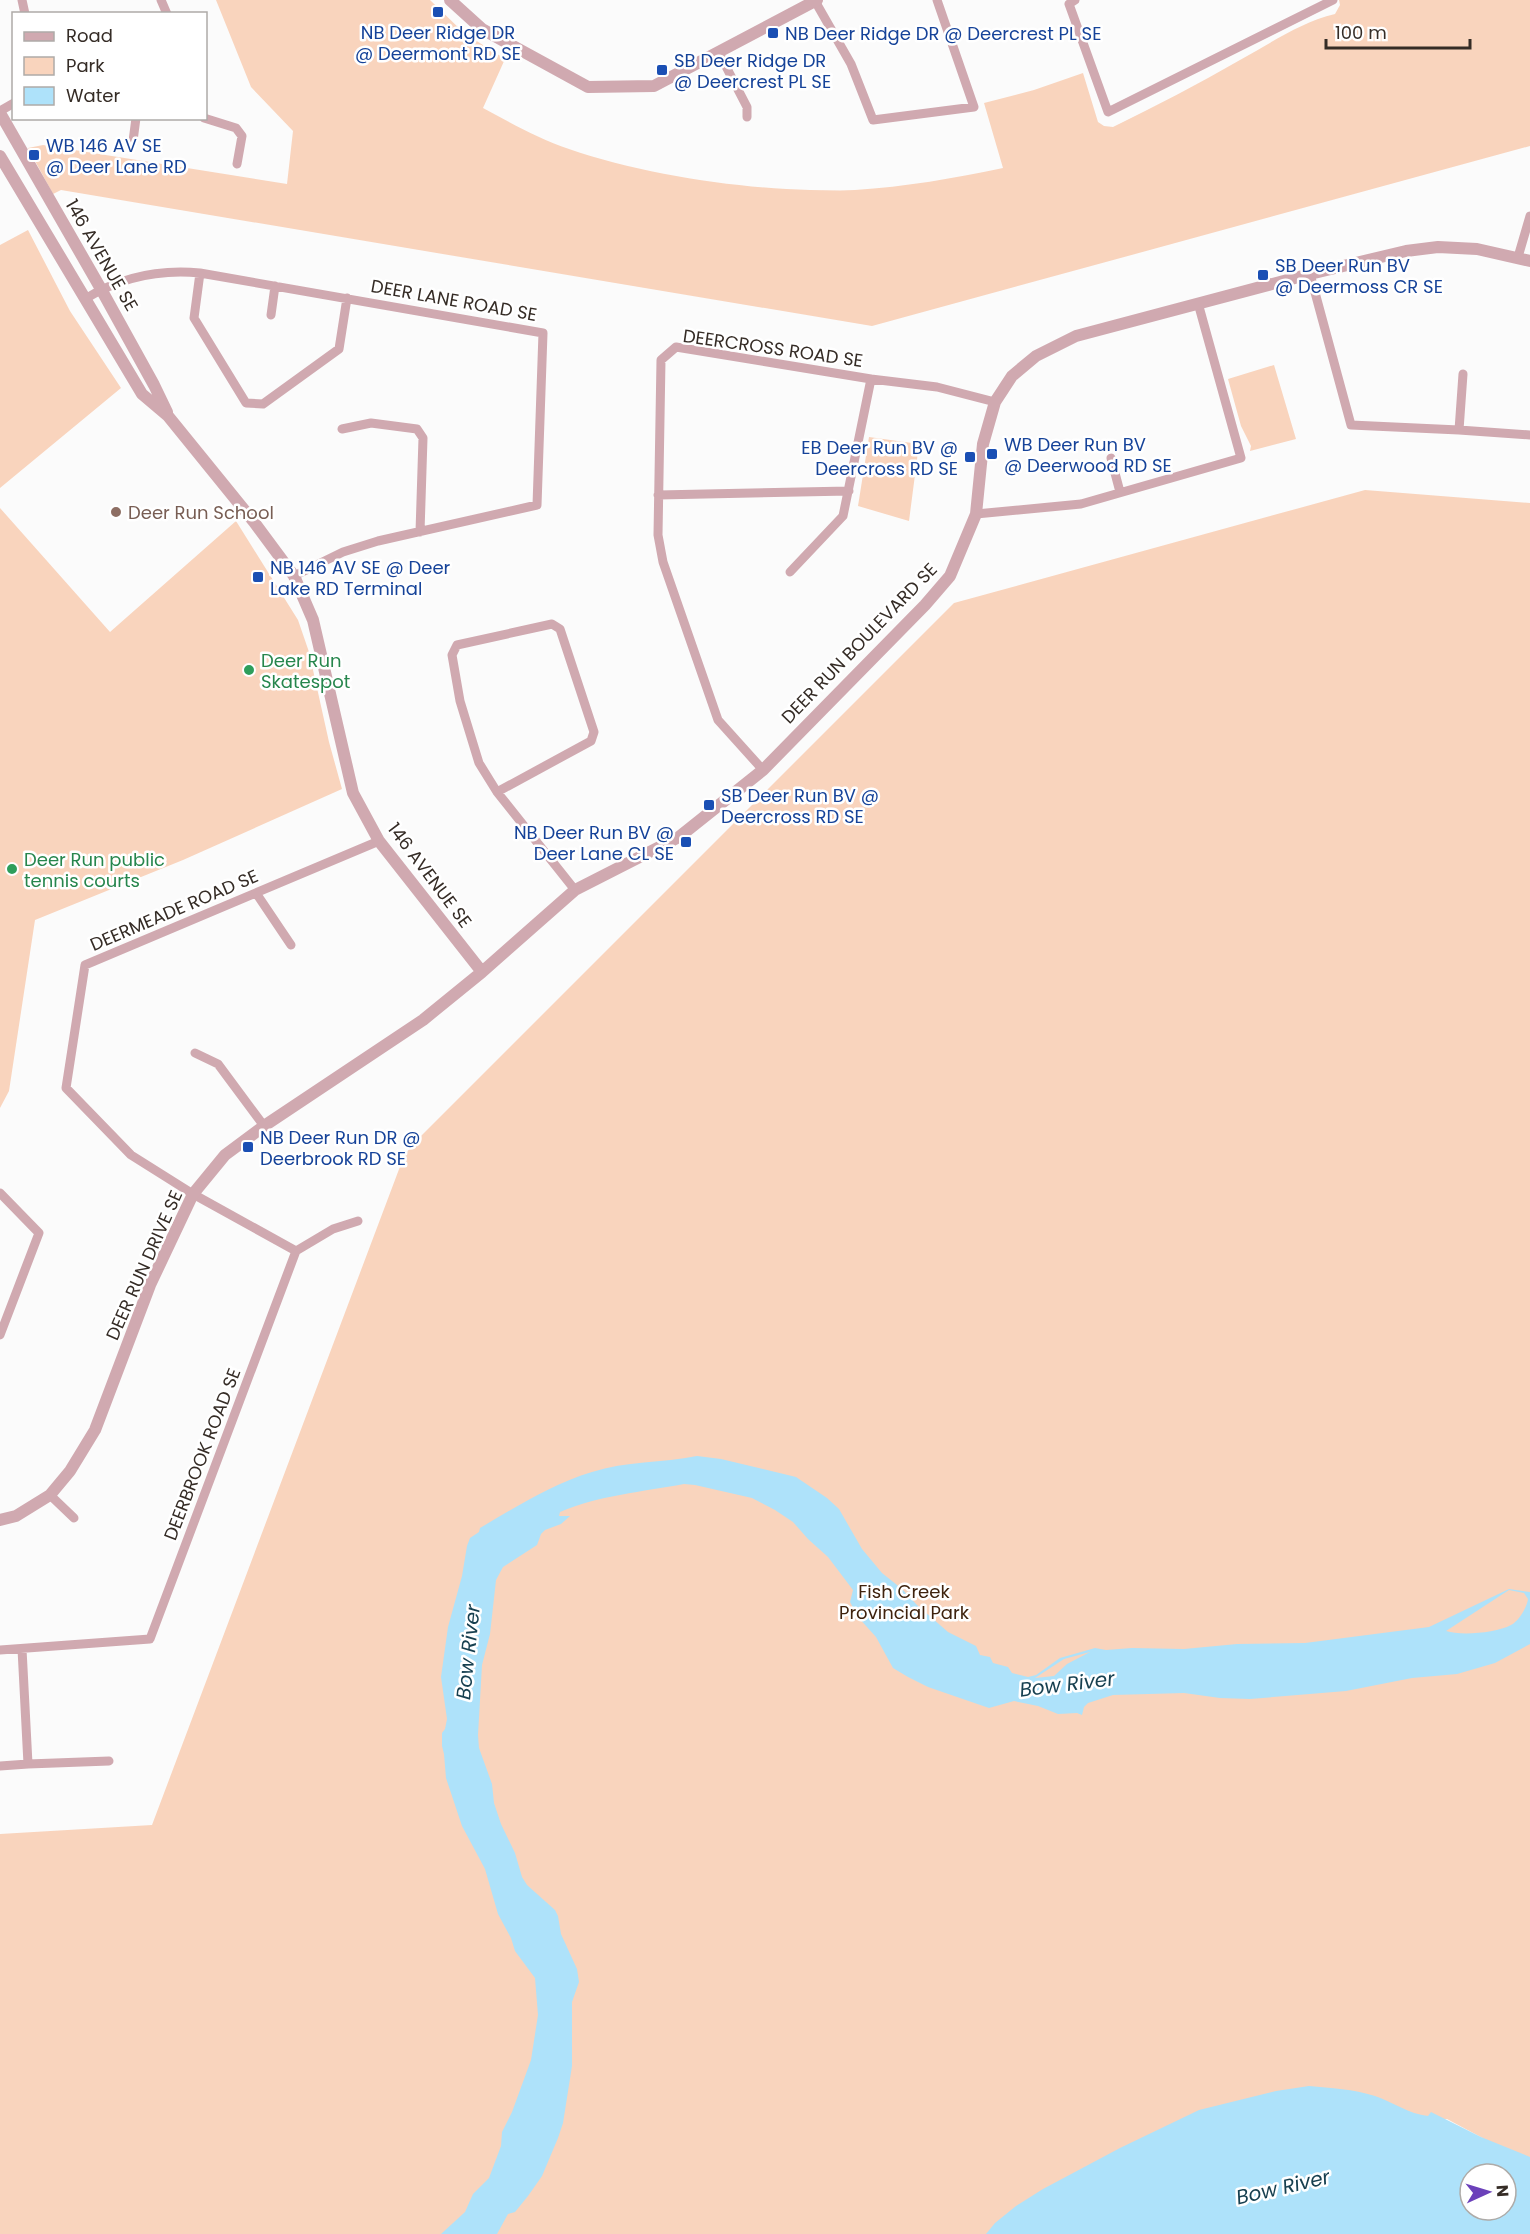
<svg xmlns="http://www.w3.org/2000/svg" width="1530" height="2234" font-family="Poppins,sans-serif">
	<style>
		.green { fill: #f9d4bd }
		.water { fill: #aee2fa; fill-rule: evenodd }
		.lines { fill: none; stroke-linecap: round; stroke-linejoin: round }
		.minor { stroke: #d0a9b0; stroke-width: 9 }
		.tertiary { stroke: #d0a9b0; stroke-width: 12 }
		.transit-dot { fill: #1a4fb4; stroke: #fff; stroke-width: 2 }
		.education-dot { fill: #8d6e63; stroke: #fff; stroke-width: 2 }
		.leisure-dot { fill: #2e9e5b; stroke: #fff; stroke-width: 2 }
		.labels { text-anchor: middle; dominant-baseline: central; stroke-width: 5; stroke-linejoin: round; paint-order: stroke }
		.transit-label { font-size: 18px; fill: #164399; stroke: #fff; text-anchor: start }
		.street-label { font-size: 18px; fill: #352c26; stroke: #fff }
		.education-label { font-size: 18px; fill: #785e54; stroke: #fff; text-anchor: start }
		.leisure-label { font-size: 18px; fill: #27864d; stroke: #fff; text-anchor: start }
		.park-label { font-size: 18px; fill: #3e220d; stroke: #fff }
		.water-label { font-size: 20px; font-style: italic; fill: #174050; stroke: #fff }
	</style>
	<rect width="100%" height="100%" fill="#fbfbfb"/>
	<path class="green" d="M216 0H430L464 33 505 59 483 108C511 123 539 139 569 149 641 174 734 188 810 190 825 190 840 191 855 190 905 187 955 178 1003 168L984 103 1034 90 1083 73 1098 122 1104 126 1113 127C1156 106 1198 84 1240 60 1271 43 1301 22 1335 14L1340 5 1339 0H1530V146L872 326 61 190 53 194 28 148 43 145 287 184 293 131 251 87Z
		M28 230 70 311 121 388 0 488V245Z
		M1274 365 1296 439 1250 451 1251 446 1241 426 1228 379Z
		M869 437 919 444 909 521 858 506Z
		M1365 490 1530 503V2158L1490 2142 1447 2119 1434 2121 1070 2234H0V1834L152 1825 404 1156 413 1144 954 603Z
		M0 508 110 632 236 521 298 620 309 652 329 742 342 789 183 860 35 920 9 1091 0 1108Z"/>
	<path class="water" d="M697 1456 721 1459 796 1477 827 1498 839 1509 862 1549 882 1573 902 1589 917 1605 948 1632 976 1646 980 1655 990 1657 993 1663 1008 1667 1012 1673 1028 1677 1036 1675 1060 1658 1095 1648 1106 1650 1132 1648 1184 1649 1237 1644 1305 1643 1429 1627 1509 1589 1530 1592V1644L1495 1663 1457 1674 1412 1678 1346 1691 1250 1699 1220 1698 1184 1693 1113 1695 1088 1703 1084 1707 1082 1715 1077 1713 1058 1714 1038 1706 1014 1701 989 1708 928 1687 908 1677 893 1668 876 1637 858 1617 850 1602 853 1590 828 1557 808 1539 793 1522 775 1510 752 1498 695 1485 684 1484C642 1492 600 1495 560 1512L559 1516H570L561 1524 545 1530 541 1534 537 1545 503 1567 496 1580 490 1634 482 1665 478 1735 479 1748 492 1784 494 1803 501 1824 515 1853 522 1877 527 1885 555 1910 558 1916 561 1934 577 1969 579 1982 572 2002V2066L563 2123 558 2138 542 2176 528 2196 515 2212 508 2214 497 2234H441L465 2212 473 2194 489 2178 501 2146 502 2132 512 2112 531 2060 538 2015 535 1978 515 1951 511 1938 498 1914 485 1869 462 1826 446 1778 444 1754 442 1746V1733L445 1729 447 1719 441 1677 448 1627 462 1576 467 1546 470 1538 479 1532 480 1528C516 1507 552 1484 592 1472 626 1461 662 1463 697 1456ZM1509 1590 1524 1593 1528 1599C1527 1607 1519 1621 1511 1625 1496 1633 1461 1636 1446 1631ZM1090 1652 1067 1664 1054 1676 1035 1678 1064 1659Z
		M1309 2086C1331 2088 1353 2089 1375 2096 1393 2102 1409 2114 1428 2116L1431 2112 1481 2137 1530 2157V2234H986L995 2223 1016 2206 1043 2189 1120 2148 1199 2110 1276 2091ZM1470 2174H1506V2210H1470Z"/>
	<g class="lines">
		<path class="minor" d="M22 0 25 14
			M161 0 167 14
			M1075 0 1069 4 1108 112 1333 0
			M815 1 851 64 873 120 974 107 937 0
			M719 53 747 107V117
			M0 111 14 103
			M204 118 236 128 242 136 237 164
			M133 141 136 118
			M1518 257 1530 216
			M200 273 194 318 246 403 263 404 339 349 347 298
			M1310 274 1351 425 1459 430 1530 435
			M85 299C121 277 158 269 200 273L543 333 537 505 378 541 343 552 294 576
			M271 315 275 286
			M342 429 371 423 417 429 423 438 420 532
			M1459 430 1463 374
			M1111 458 1120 492
			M658 495 849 491
			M976 514 1081 504 1241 458 1198 303
			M790 572 843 516 871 379
			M763 770 718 720 663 562 658 535 661 360 676 347 871 379 937 387 995 402
			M497 792 591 741 594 732 560 629 552 624 457 645 452 655 460 701 479 763 497 792 575 890
			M256 893 291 945
			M195 1053 218 1064 264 1126
			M0 1193 39 1233 0 1335
			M296 1251 333 1229 358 1221
			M50 1495 74 1518
			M0 1650 150 1639 296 1251 193 1194 131 1155 66 1088 85 965 379 841
			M28 1764 109 1761
			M0 1766 28 1764 22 1649"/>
		<path class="tertiary" d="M450 0 482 29 588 87 654 86 817 0
			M0 113 101 289 154 385 167 412
			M0 156 142 394 168 416 254 522 294 576 313 620 353 793 379 841 482 972
			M0 1520 16 1516 50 1495 70 1471 95 1430 150 1285 193 1194 225 1155 264 1126 423 1020 482 972 575 890 679 837 763 770 925 605 950 576 976 514 983 444 995 402 1012 376 1036 356 1076 336 1310 274 1406 251 1438 247 1477 249 1530 261"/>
	</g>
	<g class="transit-dot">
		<rect x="432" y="6" width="12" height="12" rx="3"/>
		<rect x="767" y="27" width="12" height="12" rx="3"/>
		<rect x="656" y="64" width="12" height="12" rx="3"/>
		<rect x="28" y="149" width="12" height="12" rx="3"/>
		<rect x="1257" y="269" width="12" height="12" rx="3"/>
		<rect x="986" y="448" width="12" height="12" rx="3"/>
		<rect x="964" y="451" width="12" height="12" rx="3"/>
		<rect x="252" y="571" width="12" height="12" rx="3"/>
		<rect x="703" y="799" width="12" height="12" rx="3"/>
		<rect x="680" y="836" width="12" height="12" rx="3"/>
		<rect x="242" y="1141" width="12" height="12" rx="3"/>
	</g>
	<circle class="education-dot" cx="116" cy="512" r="6"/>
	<g class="leisure-dot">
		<circle cx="249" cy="670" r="6"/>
		<circle cx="12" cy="869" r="6"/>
	</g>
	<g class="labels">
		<g class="transit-label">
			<text x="438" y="32" text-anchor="middle">NB Deer Ridge DR<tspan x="438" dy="21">@ Deermont RD SE</tspan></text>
			<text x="785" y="33">NB Deer Ridge DR @ Deercrest PL SE</text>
			<text x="674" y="60">SB Deer Ridge DR<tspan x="674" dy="21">@ Deercrest PL SE</tspan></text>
			<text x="46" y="145">WB 146 AV SE<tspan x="46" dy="21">@ Deer Lane RD</tspan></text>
			<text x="1275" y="265">SB Deer Run BV<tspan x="1275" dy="21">@ Deermoss CR SE</tspan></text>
			<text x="1004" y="444">WB Deer Run BV<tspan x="1004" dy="21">@ Deerwood RD SE</tspan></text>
			<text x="958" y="447" text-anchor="end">EB Deer Run BV @<tspan x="958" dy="21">Deercross RD SE</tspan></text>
			<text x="270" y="567">NB 146 AV SE @ Deer<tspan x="270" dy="21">Lake RD Terminal</tspan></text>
			<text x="721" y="795">SB Deer Run BV @<tspan x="721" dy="21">Deercross RD SE</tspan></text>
			<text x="674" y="832" text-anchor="end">NB Deer Run BV @<tspan x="674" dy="21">Deer Lane CL SE</tspan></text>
			<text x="260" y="1137">NB Deer Run DR @<tspan x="260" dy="21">Deerbrook RD SE</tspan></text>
		</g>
		<g class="street-label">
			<text transform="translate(102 255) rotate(60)">146 AVENUE SE</text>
			<text transform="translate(454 300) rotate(10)">DEER LANE ROAD SE</text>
			<text transform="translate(773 348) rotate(8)">DEERCROSS ROAD SE</text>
			<text transform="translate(859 643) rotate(-46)">DEER RUN BOULEVARD SE</text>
			<text transform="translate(430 875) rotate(53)">146 AVENUE SE</text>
			<text transform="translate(174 910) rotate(-23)">DEERMEADE ROAD SE</text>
			<text transform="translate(144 1265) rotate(-66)">DEER RUN DRIVE SE</text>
			<text transform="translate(202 1454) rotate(-69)">DEERBROOK ROAD SE</text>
		</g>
		<g class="education-label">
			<text x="128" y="512">Deer Run School</text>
		</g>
		<g class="leisure-label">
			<text x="261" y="660">Deer Run<tspan x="261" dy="21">Skatespot</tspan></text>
			<text x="24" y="859">Deer Run public<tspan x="24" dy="21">tennis courts</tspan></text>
		</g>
		<g class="park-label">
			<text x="904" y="1591">Fish Creek<tspan x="904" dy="21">Provincial Park</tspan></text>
		</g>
		<g class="water-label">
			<text transform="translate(468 1652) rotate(-84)">Bow River</text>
			<text transform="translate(1067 1684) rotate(-7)">Bow River</text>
			<text transform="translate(1283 2187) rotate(-13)">Bow River</text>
		</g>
	</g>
	<rect x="12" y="12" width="195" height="108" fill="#ffffff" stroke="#aeaba8" stroke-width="1.5"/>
	<rect x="24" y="32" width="30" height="9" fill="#d0a9b0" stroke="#aeaba8" stroke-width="1.5"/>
	<text x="66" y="42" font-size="18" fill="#352c26">Road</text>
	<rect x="24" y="57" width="30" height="18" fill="#f9d4bd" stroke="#aeaba8" stroke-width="1.5"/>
	<text x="66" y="72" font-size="18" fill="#352c26">Park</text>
	<rect x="24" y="87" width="30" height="18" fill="#aee2fa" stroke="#aeaba8" stroke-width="1.5"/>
	<text x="66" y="102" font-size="18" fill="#352c26">Water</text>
	<g transform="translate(1488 2192) rotate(86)"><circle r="28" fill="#ffffff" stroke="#aeaba8" stroke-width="1.5"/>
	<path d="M0-4.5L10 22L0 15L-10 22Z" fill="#6b41ba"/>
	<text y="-9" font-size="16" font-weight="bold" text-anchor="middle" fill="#352c26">N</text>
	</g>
	<path d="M1326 39v9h144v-9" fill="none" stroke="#352c26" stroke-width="3"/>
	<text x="1335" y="39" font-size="18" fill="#352c26" stroke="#ffffff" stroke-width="4.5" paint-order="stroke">100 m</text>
</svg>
